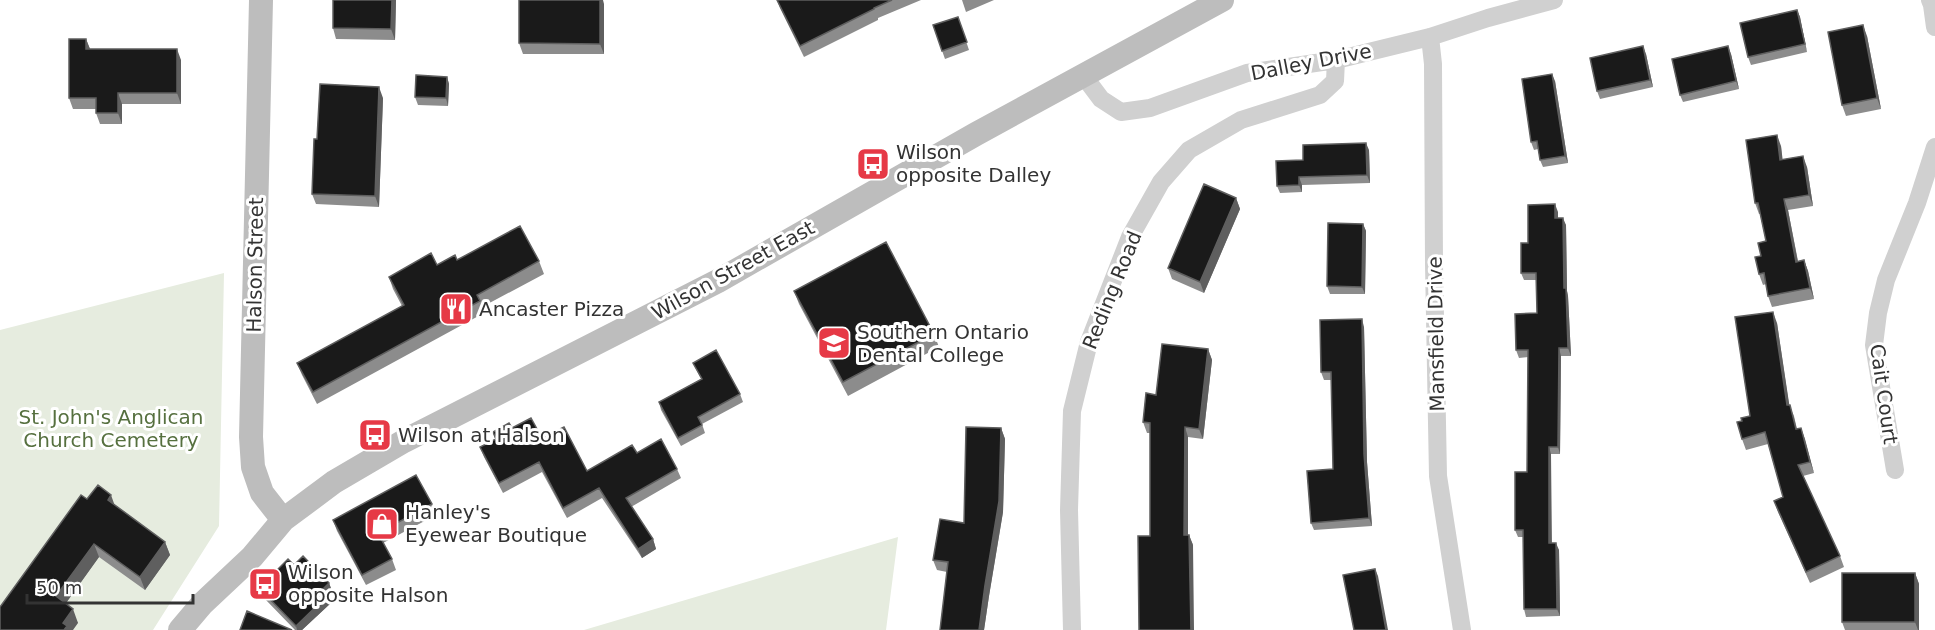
<svg xmlns="http://www.w3.org/2000/svg" width="1935" height="630" font-family="'DejaVu Sans',sans-serif">
	<style>
		.green { fill: #e6ecdf }
		.lines { fill: none; stroke-linecap: round; stroke-linejoin: round }
		.minor { stroke: #d0d0d0; stroke-width: 18 }
		.secondary { stroke: #bdbdbd; stroke-width: 24 }
		.wall { fill: #8c8c8c }
		.shaded-wall { fill: #5f5f5f }
		.building { fill: #1a1a1a; stroke: #5f5f5f; stroke-width: 1.5 }
		.labels { text-anchor: middle; dominant-baseline: central; stroke-width: 6; stroke-linejoin: round; paint-order: stroke }
		.street-label { font-size: 20px; fill: #333; stroke: #fff }
		.poi-label { font-size: 20px; fill: #333; stroke: #fff; text-anchor: start }
		.park-label { font-size: 20px; fill: #56703f; stroke: #fff }
	</style>
	<rect width="100%" height="100%" fill="#fff"/>
	<path class="green" d="M224 273 219 526 153 630H0V330Z
		M898 537 886 630H584Z"/>
	<g class="lines">
		<path class="minor" d="M1930 0 1932 5 1935 27
			M1430 37 1433 64 1434 264 1438 476 1462 630
			M1083 75 1101 99 1121 112 1150 108 1247 73 1336 60 1430 37 1488 18 1554 0
			M1895 470 1874 345 1878 313 1886 280 1917 203 1935 147
			M1072 630 1069 510 1072 411 1089 342 1130 237 1161 182 1189 150 1241 120 1320 95 1335 81 1336 60"/>
		<path class="secondary" d="M261 0 251 437 253 467 262 493 283 520
			M180 630 202 604 252 557 283 520 334 482 404 441 718 281 976 134 1222 0"/>
	</g>
	<path class="wall" d="M333 0H396L395 40 336 39 333 28Z
		M777 0H921L878 18V20L804 57 780 8Z
		M962 0H994L966 12Z
		M604 4V54H523L519 43Z
		M1797 10 1800 17 1807 52 1751 65 1748 57Z
		M958 17 969 50 945 59 933 25Z
		M1867 36 1881 109 1846 116 1842 105Z
		M86 39 90 49 181 60V104H122V124H100L96 113V109H73L69 98Z
		M1646 54 1653 87 1600 99 1597 91Z
		M1731 54 1739 89 1683 102 1680 95Z
		M447 77 449 84 448 106 418 105 415 97Z
		M1555 81 1568 163 1543 167 1540 160 1538 149 1534 150 1531 142Z
		M383 98 379 207 316 204 312 194 317 139Z
		M1781 146 1782 159 1807 167 1813 206 1788 210 1798 261 1804 260 1808 271 1814 299 1772 307 1768 296 1766 284 1763 285 1759 274 1761 256 1766 241 1760 214H1759L1755 203Z
		M1369 150 1370 183 1302 185V192L1280 193 1277 186 1303 160Z
		M1236 198 1240 209 1204 293 1172 279 1168 268Z
		M1558 212V218L1566 225 1567 291 1568 296 1571 356H1561L1560 454H1551V543L1559 550 1560 616 1526 617 1524 609 1523 537H1518L1515 530 1527 472 1528 357 1519 358 1516 350 1537 313 1536 280H1524L1521 273 1528 243Z
		M1363 224 1366 231 1365 294H1330L1327 286Z
		M457 260 539 261 544 274 482 307 484 313 317 404 302 375 297 363 402 306 393 289 389 277Z
		M794 291 934 334 939 347 848 396 799 304Z
		M1777 323 1789 405 1794 416 1797 429 1801 428 1814 473 1803 476 1840 556 1844 567 1810 583 1778 512 1774 501 1783 497 1768 444 1746 450 1742 439 1750 416Z
		M1364 327 1367 462 1372 526 1314 530 1311 523 1333 469 1331 380H1324L1321 372Z
		M1208 349 1212 360 1203 439 1188 437V535H1189L1193 545 1150 536V433H1147L1143 422 1156 395Z
		M693 363 740 394 743 402 702 424 705 433 681 446 661 410 659 402 701 379Z
		M512 428 542 438 587 471 637 453 677 469 681 478 631 507 653 539 656 549 642 558 602 498 567 518 542 472 503 493 484 457 480 447 495 439 493 432Z
		M1001 428 1005 439 1003 512 989 596 984 630H940L947 572 937 570 933 560 964 523Z
		M87 499 115 505 165 542 170 555 145 590 99 557 66 603 78 623 0 630Z
		M432 504 436 515 383 543 392 559 396 570 366 585 337 531 333 520Z
		M294 565 329 583 332 591 329 593 332 602 302 630H295L265 599 262 591 276 577 275 572Z
		M1915 573 1919 584V630H1845L1842 622Z"/>
	<path class="shaded-wall" d="M392 0H396L395 40 391 29Z
		M600 0H603L604 4V54L600 44Z
		M1797 10 1800 17 1807 52 1805 44Z
		M1863 25 1867 36 1881 109 1877 98Z
		M86 39 90 49H86Z
		M1643 46 1646 54 1653 87 1650 80Z
		M1728 46 1731 54 1739 89 1736 81Z
		M177 49 181 60V104L177 93Z
		M1552 74 1555 81 1568 163 1565 156Z
		M447 77 449 84 448 106 446 98Z
		M379 87 383 98 379 207 375 196Z
		M118 93 122 104V124L118 113Z
		M1777 135 1781 146 1784 171 1780 160Z
		M1366 143 1369 150 1370 183 1367 175Z
		M1803 156 1807 167 1813 206 1809 195Z
		M1299 177 1302 185V192L1299 185Z
		M1236 198 1240 209 1204 293 1200 282Z
		M1784 199 1788 210 1800 273 1796 262Z
		M1555 204 1558 212V226L1555 218Z
		M1563 218 1566 225 1567 291 1568 296 1571 356 1568 348 1564 288Z
		M1363 224 1366 231 1365 294 1362 287Z
		M1804 260 1808 271 1814 299 1810 288Z
		M1773 312 1777 323 1791 416 1787 405Z
		M1362 319 1364 327 1367 462 1372 526 1369 518 1364 454Z
		M1559 348 1561 356 1560 454 1558 447Z
		M1208 349 1212 360 1203 439 1199 429Z
		M1185 427 1188 437V545L1184 535Z
		M1001 428 1005 439 1003 512 989 596 984 630H979Z
		M1801 428 1805 439 1814 473 1810 462Z
		M1549 447 1551 454 1552 550 1549 543Z
		M111 495 116 509 108 500Z
		M1189 535 1193 545 1194 630H1191Z
		M653 539 656 549 642 558 638 549Z
		M165 542 170 555 145 590 140 577Z
		M1556 543 1559 550 1560 616 1557 609Z
		M94 544 99 557 61 610 56 596Z
		M1375 569 1378 576 1388 630H1386Z
		M1915 573 1919 584V630H1918L1915 622Z
		M329 583 332 591 326 596 324 588Z
		M329 594 332 602 302 630H297L296 626Z
		M73 609 78 623 73 630H64L63 623Z"/>
	<path class="building" d="M333 0H392L391 29 333 28Z
		M519 0H600V44L519 43Z
		M777 0H892L874 8V9L800 46Z
		M1797 10 1805 44 1748 57 1740 23Z
		M958 17 967 42 942 51 933 25Z
		M1863 25 1877 98 1842 105 1828 32Z
		M69 39H86V49H177V93H118V113H96V98H69Z
		M1643 46 1650 80 1597 91 1590 58Z
		M1728 46 1736 81 1680 95 1672 59Z
		M1552 74 1565 156 1540 160 1537 141 1531 142 1522 79Z
		M416 75 447 77 446 98 415 97Z
		M320 84 379 87 375 196 312 194 314 139H317Z
		M1777 135 1780 160 1803 156 1809 195 1784 199 1796 262 1804 260 1810 288 1768 296 1764 273 1759 274 1755 257 1761 256 1758 243 1766 241 1758 203H1755L1746 140Z
		M1366 143 1367 175 1299 177V185L1277 186 1276 161 1303 160V145Z
		M1204 184 1236 198 1200 282 1168 268Z
		M1555 204V218H1563L1564 288H1566L1568 348H1559L1558 447H1549V543H1556L1557 609H1524L1523 530H1515V472H1527L1528 350H1516L1515 314 1537 313 1536 273H1521V243H1528V205Z
		M1328 223 1363 224 1362 287 1327 286Z
		M520 226 539 261 477 295 480 301 313 392 297 363 404 305 389 277 431 253 437 265 455 255 457 260Z
		M886 242 934 334 843 382 794 291Z
		M1773 312 1787 405H1790L1796 429 1801 428 1810 462 1798 465 1840 556 1806 572 1774 501 1783 497 1765 432 1742 439 1737 422 1742 421 1741 418 1750 416 1735 317Z
		M1362 319 1364 454 1369 518 1311 523 1307 471 1333 469 1331 372H1321L1320 320Z
		M1162 344 1208 349 1199 429 1185 427 1184 535H1189L1191 630H1139L1138 536H1150V423L1143 422 1146 393 1156 395Z
		M716 350 740 394 698 417 702 425 678 438 659 402 702 379 693 363Z
		M531 418 542 438 564 427 587 471 632 445 637 453 661 439 677 469 626 498 653 539 638 549 599 488 563 508 539 462 499 483 480 447 496 439 493 432 509 423 512 428Z
		M966 427 1001 428 999 501 985 585 979 630H940L948 562 933 560 940 519 964 523Z
		M416 475 432 504 378 533 392 559 362 575 333 520Z
		M98 485 111 495 108 500 165 542 140 577 94 544 56 596 73 609 63 623 67 626 64 630H0V607L81 495 87 499Z
		M303 556 329 583 324 588 329 594 296 626 262 591 278 576 275 572 288 559 294 565Z
		M1375 569 1386 630H1354L1343 575Z
		M1842 573H1915V622H1842Z
		M247 611 292 630H240Z"/>
	<defs>
		<g id="bus-square" transform="scale(1.725)"><rect x="-9" y="-9" width="18" height="18" rx="4" fill="#e63946" stroke="#fff"/><path d="M-5-6H5V4H4V6H2V4H-2V6H-4V4H-5ZM-3.5-4V0h7V-4ZM-3.5 1.2v1.5H-2V1.2ZM2 1.2v1.5H3.5V1.2Z" fill="#fff"/></g>
		<g id="restaurant-square" transform="scale(1.725)"><rect x="-9" y="-9" width="18" height="18" rx="4" fill="#e63946" stroke="#fff"/><path d="M-5-6h1v4h1v-4h1v4h1v-4h1v5L-1.5 .5V6h-2V.5L-5-1ZM5-6V6H3V1.5H1.5Q1.5-4 5-6Z" fill="#fff"/></g>
		<g id="university-square" transform="scale(1.725)"><rect x="-9" y="-9" width="18" height="18" rx="4" fill="#e63946" stroke="#fff"/><path d="M0-5L7-2L0 1L-7-2ZM-4 1L0 2.5L4 1V4Q0 6-4 4Z" fill="#fff"/></g>
		<g id="shop-square" transform="scale(1.725)"><rect x="-9" y="-9" width="18" height="18" rx="4" fill="#e63946" stroke="#fff"/><path d="M-5-2.5h2.3a2.7 3.5 0 0 1 5.4 0H5L5.5 6h-11ZM-1.5-2.5h3a1.5 2.3 0 0 0-3 0Z" fill="#fff"/></g>
	</defs>
	<g fill-rule="evenodd">
		<use href="#bus-square" x="873" y="164"/>
		<use href="#restaurant-square" x="456" y="309"/>
		<use href="#university-square" x="834" y="343"/>
		<use href="#bus-square" x="375" y="435"/>
		<use href="#shop-square" x="382" y="524"/>
		<use href="#bus-square" x="265" y="584"/>
	</g>
	<g class="labels">
		<g class="street-label">
			<text transform="translate(1311 62) rotate(-11)">Dalley Drive</text>
			<text transform="translate(255 265) rotate(-89)">Halson Street</text>
			<text transform="translate(733 270) rotate(-29)">Wilson Street East</text>
			<text transform="translate(1112 290) rotate(-68)">Reding Road</text>
			<text transform="translate(1436 334) rotate(-91)">Mansfield Drive</text>
			<text transform="translate(1884 394) rotate(82)">Cait Court</text>
		</g>
		<g class="poi-label">
			<text x="896" y="152">Wilson<tspan x="896" dy="23">opposite Dalley</tspan></text>
			<text x="479" y="309">Ancaster Pizza</text>
			<text x="857" y="332">Southern Ontario<tspan x="857" dy="23">Dental College</tspan></text>
			<text x="398" y="435">Wilson at Halson</text>
			<text x="405" y="512">Hanley's<tspan x="405" dy="23">Eyewear Boutique</tspan></text>
			<text x="288" y="572">Wilson<tspan x="288" dy="23">opposite Halson</tspan></text>
		</g>
		<g class="park-label">
			<text x="111" y="417">St. John's Anglican<tspan x="111" dy="23">Church Cemetery</tspan></text>
		</g>
	</g>
	<path d="M27 594v9h166v-9" fill="none" stroke="#333333" stroke-width="3"/>
	<text x="36" y="594" font-size="18" fill="#333333" stroke="#ffffff" stroke-width="4.5" paint-order="stroke">50 m</text>
</svg>
